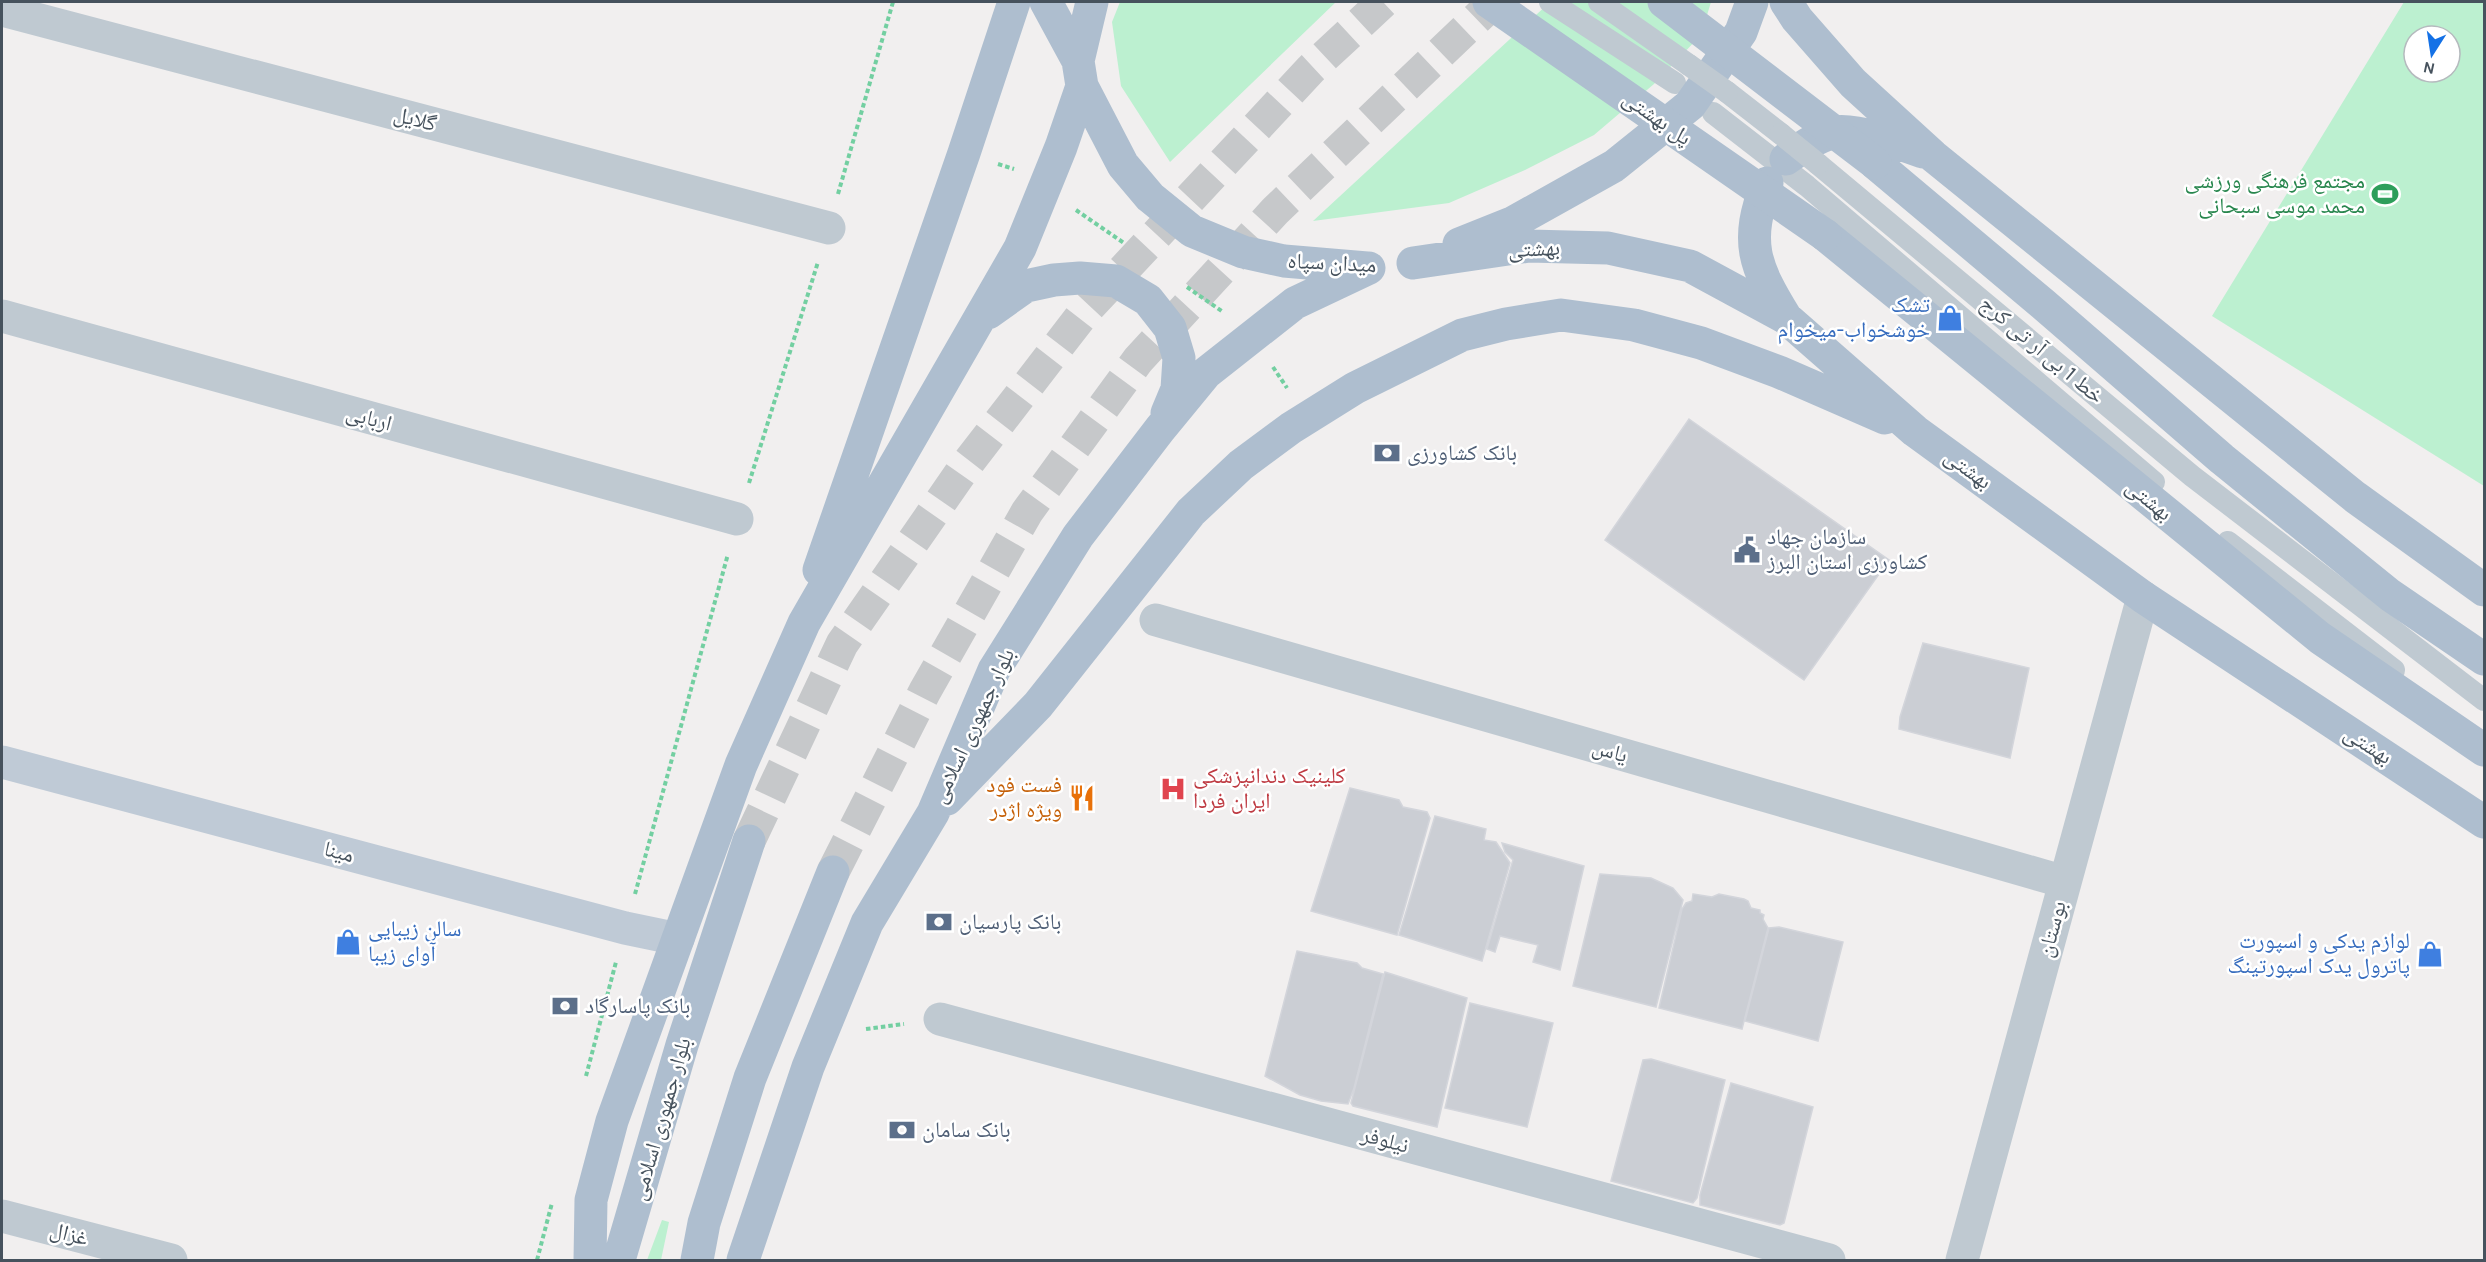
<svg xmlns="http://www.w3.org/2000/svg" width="2486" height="1262" font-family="Karla,'Noto Naskh Arabic',sans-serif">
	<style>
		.green { fill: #bcf0d0; fill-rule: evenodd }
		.building { fill: #cbced4; stroke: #d3d5db; stroke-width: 1.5 }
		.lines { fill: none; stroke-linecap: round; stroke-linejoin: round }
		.primary-tunnel { stroke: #c6c8ca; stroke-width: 33; stroke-dasharray: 33 16; stroke-linecap: butt }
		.path { stroke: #73cfa1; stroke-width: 4; stroke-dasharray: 4.5 3; stroke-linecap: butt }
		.lane { stroke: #bfc9d1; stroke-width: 22 }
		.street { stroke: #bfc9d1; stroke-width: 33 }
		.secondary { stroke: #bfcad6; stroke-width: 33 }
		.primary { stroke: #aebecf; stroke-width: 33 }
		.lane-bridge { stroke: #bfc9d1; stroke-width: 22 }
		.primary-bridge { stroke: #aebecf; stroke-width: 33 }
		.labels { text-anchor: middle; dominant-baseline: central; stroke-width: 5; stroke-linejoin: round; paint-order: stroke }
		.street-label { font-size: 22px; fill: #46525d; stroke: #fff }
		.leisure-label { font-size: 22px; fill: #27864d; stroke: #fff; text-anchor: end }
		.shop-label { font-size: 22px; fill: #366cbe; stroke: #fff; text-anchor: end }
		.service-label { font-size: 22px; fill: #4e5e75; stroke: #fff; text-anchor: start }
		.health-label { font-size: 22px; fill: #be3a42; stroke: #fff; text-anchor: start }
		.food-label { font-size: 22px; fill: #c56008; stroke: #fff; text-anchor: end }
	</style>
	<rect width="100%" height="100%" fill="#f1efef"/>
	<path class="green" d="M1120 2H1336L1170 162 1121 86 1112 22Z
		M1550 2H1711L1701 35 1654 84 1594 135 1525 170 1449 203 1313 221Z
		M2404 2H2484V486L2212 316ZM2414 36H2450V72H2414Z
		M662 1220 669 1222 661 1260H647Z"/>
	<path class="building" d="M1689 419 1889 560 1804 680 1605 540Z
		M1923 643 2029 668 2010 758 1899 729 1900 717Z
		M1350 788 1399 800 1403 807 1427 812 1430 818 1397 935 1311 911Z
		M1435 816 1486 829 1484 840 1496 842 1510 863 1482 961 1399 935Z
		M1502 843 1584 866 1560 970 1533 962 1538 945 1500 936 1495 952 1487 949 1513 860 1505 852Z
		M1600 874 1651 878 1673 888 1683 900 1656 1007 1573 986Z
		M1693 894 1712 897 1719 894 1744 899 1748 901 1751 908 1760 910V913L1764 915 1763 919 1768 928 1742 1029 1659 1008 1682 909 1686 903 1692 901Z
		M1779 927 1843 942 1818 1041 1745 1021 1769 928Z
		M1297 951 1357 963 1362 968 1383 974 1354 1088 1348 1104 1321 1101 1300 1095 1265 1076Z
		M1385 972 1467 998 1437 1127 1353 1106 1351 1103Z
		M1470 1003 1553 1023 1527 1127 1445 1108Z
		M1651 1059 1725 1080 1697 1198 1693 1203 1611 1181 1643 1060Z
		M1731 1083 1813 1107 1784 1223 1780 1225 1700 1205V1195Z"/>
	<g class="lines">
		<path class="primary-tunnel" d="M749 841 842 644 964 468 1086 310 1311 69 1383 2
			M833 872 925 691 1027 512 1138 360 1275 211 1494 2"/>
		<path class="path" d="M998 164 1014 169
			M838 194 893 2
			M1076 210 1124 243
			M1187 287 1223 312
			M1273 367 1287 388
			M749 483 818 262
			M635 894 728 554
			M866 1029 904 1024
			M586 1076 616 962
			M537 1260 552 1203"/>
		<path class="lane" d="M1550 2 1675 83
			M1599 2 1689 65
			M1727 92 1781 134
			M1713 113 1807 186 2154 482
			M1818 164 2192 476 2484 700
			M2228 542 2394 670"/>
		<path class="street" d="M2 10 829 228
			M2 316 737 519
			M1156 620 2065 882
			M940 1019 1829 1260
			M2 1216 171 1260
			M1962 1260 2143 597"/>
		<path class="secondary" d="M2 762 625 928 678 939"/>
		<path class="primary" d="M1046 2 1078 61
			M1092 2 1078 61 1082 86 1123 165 1150 197 1192 231 1243 252 1284 261 1367 268
			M1786 2 1797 19 1853 83 1933 156 2355 497 2484 590
			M1786 159C1801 148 1816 137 1835 132 1855 128 1903 145 1923 152
			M1875 163 2043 304 2222 459 2390 595 2484 659
			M1767 183C1744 242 1754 266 1786 318
			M1825 235 2320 638 2484 750
			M1459 244 1514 222 1614 166 1690 105 1741 32 1752 2
			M1413 263 1529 246 1608 248 1690 266 1786 318 1915 431 2143 597 2484 822
			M988 313 1026 286 1054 280 1080 278 1116 281 1148 300 1170 328 1179 358 1177 389 1167 413
			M819 570 964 153 1014 2
			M947 799 1038 705 1191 512 1241 465 1291 428 1355 388 1462 335 1506 324 1561 315 1634 325 1701 343 1779 372 1885 418
			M590 1260 591 1200 612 1121 741 765 804 623 1020 248 1061 147 1082 86
			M619 1260 682 1045 749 841
			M697 1260 704 1223 750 1078 833 872
			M743 1260 808 1067 867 923 933 813 994 670 1078 536 1160 429 1206 373 1295 303 1369 268"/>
		<path class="lane-bridge" d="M1689 65 1727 92
			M1781 134 1818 164"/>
		<path class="primary-bridge" d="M1489 2 1825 235
			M1664 2 1875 163"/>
	</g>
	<defs>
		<g id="stadium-bare" transform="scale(2.07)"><path d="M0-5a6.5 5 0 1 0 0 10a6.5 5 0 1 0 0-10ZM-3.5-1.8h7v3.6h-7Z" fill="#2e9e5b" stroke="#fff" stroke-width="2.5" paint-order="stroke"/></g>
		<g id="shop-bare" transform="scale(2.07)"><path d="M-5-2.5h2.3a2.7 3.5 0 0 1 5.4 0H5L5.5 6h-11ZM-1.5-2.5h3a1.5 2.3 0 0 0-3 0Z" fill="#3f7fe0" stroke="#fff" stroke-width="2.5" paint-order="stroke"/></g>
		<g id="bank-bare" transform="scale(2.07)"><path d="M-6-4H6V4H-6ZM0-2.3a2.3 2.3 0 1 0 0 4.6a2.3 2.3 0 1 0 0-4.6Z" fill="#5c6f8a" stroke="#fff" stroke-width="2.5" paint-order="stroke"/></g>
		<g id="civic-bare" transform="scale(2.07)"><path d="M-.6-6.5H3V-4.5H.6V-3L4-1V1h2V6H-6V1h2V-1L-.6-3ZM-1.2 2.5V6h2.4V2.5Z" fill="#5c6f8a" stroke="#fff" stroke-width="2.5" paint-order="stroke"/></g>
		<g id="hospital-bare" transform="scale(2.07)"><path d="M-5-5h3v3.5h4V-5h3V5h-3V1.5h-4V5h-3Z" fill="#e0444e" stroke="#fff" stroke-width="2.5" paint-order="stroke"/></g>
		<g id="restaurant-bare" transform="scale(2.07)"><path d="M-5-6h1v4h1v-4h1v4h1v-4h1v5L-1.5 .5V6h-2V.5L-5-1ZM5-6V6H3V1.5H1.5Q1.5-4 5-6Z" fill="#e8710a" stroke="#fff" stroke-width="2.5" paint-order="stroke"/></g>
	</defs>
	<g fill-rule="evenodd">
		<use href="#stadium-bare" x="2385" y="194"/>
		<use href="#shop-bare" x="1950" y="318"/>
		<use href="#bank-bare" x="1387" y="453"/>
		<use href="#civic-bare" x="1747" y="550"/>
		<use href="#hospital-bare" x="1173" y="789"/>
		<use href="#restaurant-bare" x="1082" y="798"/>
		<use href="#bank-bare" x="939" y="922"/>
		<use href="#shop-bare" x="348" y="942"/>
		<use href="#shop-bare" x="2430" y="954"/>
		<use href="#bank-bare" x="565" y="1006"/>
		<use href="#bank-bare" x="902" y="1130"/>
	</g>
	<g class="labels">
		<g class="street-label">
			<text transform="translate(1657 118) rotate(35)">پل بهشتی</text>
			<text transform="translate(415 119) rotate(15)">گلایل</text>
			<text transform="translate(1534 249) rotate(-3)">بهشتى</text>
			<text transform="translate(1332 263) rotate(3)">میدان سپاه</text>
			<text transform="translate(2042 350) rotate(40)">خط 1 بی آر تی کرج</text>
			<text transform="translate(369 418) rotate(15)">اربابی</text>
			<text transform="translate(1968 469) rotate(36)">بهشتى</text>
			<text transform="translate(2149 500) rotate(39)">بهشتی</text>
			<text transform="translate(973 726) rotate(-65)">بلوار جمهوری اسلامی</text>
			<text transform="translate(2368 745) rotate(33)">بهشتى</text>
			<text transform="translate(1610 751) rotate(16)">یاس</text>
			<text transform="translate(339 852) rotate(15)">مینا</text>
			<text transform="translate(2052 929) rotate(-75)">بوستان</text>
			<text transform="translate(661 1119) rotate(-74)">بلوار جمهوری اسلامی</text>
			<text transform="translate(1385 1140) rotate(15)">نیلوفر</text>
			<text transform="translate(69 1234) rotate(15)">غزال</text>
		</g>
		<g class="leisure-label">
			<text x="2365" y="181">مجتمع فرهنگی ورزشی<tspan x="2365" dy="25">محمد موسی سبحانی</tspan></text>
		</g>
		<g class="shop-label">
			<text x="1930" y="305">تشک<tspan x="1930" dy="25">خوشخواب-میخوام</tspan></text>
			<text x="368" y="929" text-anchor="start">سالن زیبایی<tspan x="368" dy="25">آوای زیبا</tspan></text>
			<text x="2410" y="941">لوازم یدکی و اسپورت<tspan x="2410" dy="25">پاترول یدک اسپورتینگ</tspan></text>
		</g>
		<g class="service-label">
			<text x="1407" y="453">بانک کشاورزی</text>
			<text x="1767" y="537">سازمان جهاد<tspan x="1767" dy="25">کشاورزی استان البرز</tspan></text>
			<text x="959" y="922">بانک پارسیان</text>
			<text x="585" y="1006">بانک پاسارگاد</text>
			<text x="922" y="1130">بانک سامان</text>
		</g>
		<g class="health-label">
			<text x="1193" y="776">کلینیک دندانپزشکی<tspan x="1193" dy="25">ایران فردا</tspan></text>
		</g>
		<g class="food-label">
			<text x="1062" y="785">فست فود<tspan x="1062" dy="25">ویژه اژدر</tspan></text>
		</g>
	</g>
	<rect width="2486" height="1262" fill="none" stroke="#46525d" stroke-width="6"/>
	<g transform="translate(2432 54) rotate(192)"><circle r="28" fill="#ffffff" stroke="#b5babe" stroke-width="1.5"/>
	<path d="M0-4.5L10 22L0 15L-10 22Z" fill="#1471e6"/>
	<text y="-9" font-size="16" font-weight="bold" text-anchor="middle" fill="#46525d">N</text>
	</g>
</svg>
